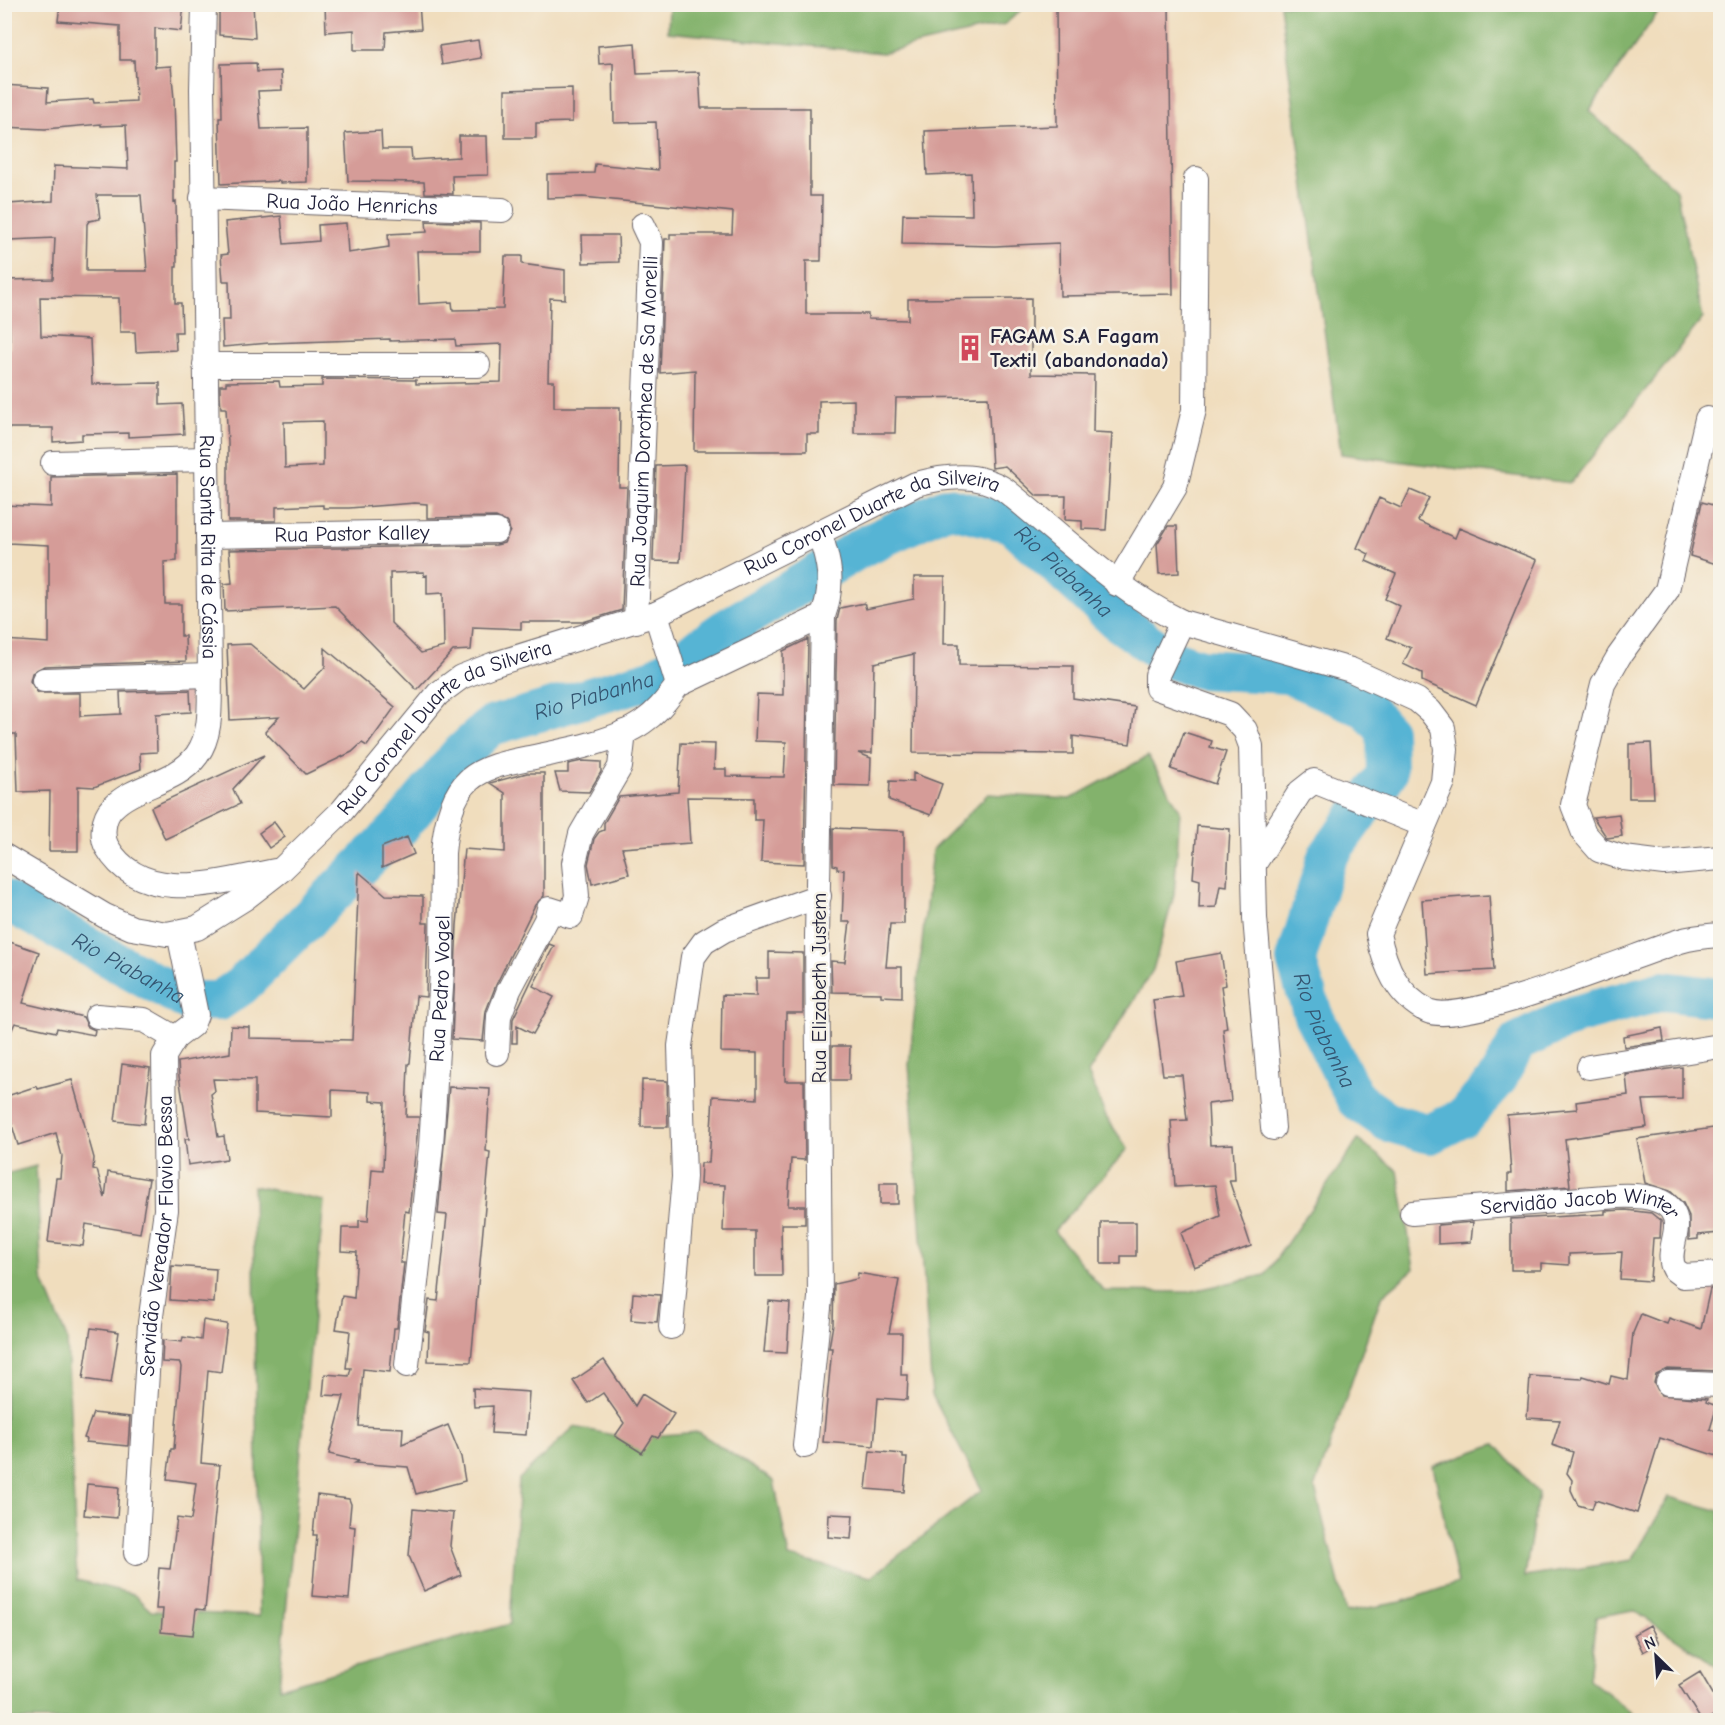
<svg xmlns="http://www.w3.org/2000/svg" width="1725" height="1725" font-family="'Comic Neue',sans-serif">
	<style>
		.forest { fill: #83b26c; stroke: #526a54; stroke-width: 1.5 }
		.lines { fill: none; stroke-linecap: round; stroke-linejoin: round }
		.river { stroke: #56b4d4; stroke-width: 40 }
		.building { fill: #d59c98; fill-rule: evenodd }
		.minor-casing { stroke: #6a6368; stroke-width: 26 }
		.minor { stroke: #fff; stroke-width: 24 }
		.labels { text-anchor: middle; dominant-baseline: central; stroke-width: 5; stroke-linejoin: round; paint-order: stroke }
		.street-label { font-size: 21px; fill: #22223b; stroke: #f7f3e8 }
		.poi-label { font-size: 21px; font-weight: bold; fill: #22223b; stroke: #f7f3e8; text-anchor: start }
		.water-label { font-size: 22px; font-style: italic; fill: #345571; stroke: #f7f3e8 }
	</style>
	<rect width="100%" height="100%" fill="#f7f3e8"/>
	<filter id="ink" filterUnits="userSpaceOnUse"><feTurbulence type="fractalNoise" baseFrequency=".0167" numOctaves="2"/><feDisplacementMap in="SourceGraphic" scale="12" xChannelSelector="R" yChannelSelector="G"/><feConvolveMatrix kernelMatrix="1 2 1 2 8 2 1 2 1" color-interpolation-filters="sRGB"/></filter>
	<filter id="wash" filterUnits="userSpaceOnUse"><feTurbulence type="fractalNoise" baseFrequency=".008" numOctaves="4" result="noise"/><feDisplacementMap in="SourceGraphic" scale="24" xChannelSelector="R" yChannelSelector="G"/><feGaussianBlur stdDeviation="1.35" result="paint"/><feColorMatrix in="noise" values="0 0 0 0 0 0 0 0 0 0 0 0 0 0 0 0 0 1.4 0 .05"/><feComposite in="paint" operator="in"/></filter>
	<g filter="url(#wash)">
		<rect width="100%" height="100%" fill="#f0ddbd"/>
		<path class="forest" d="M669 5V4L1027 5 1005 24 882 53 668 32Z
			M1280 5H1663L1589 111 1676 190 1703 318 1571 483 1341 454Z
			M1148 756 1180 810 1174 895 1153 970 1088 1073 1106 1117 1128 1149 1054 1231 1104 1291 1188 1292 1265 1275 1358 1140 1398 1171 1414 1269 1381 1297 1315 1488 1346 1612 1401 1602 1458 1583 1433 1466 1495 1444 1538 1493 1525 1577 1632 1560 1669 1497 1720 1511V1668L1633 1610 1596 1617 1589 1679 1641 1720H5V1174L36 1166 42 1278 67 1339 77 1580 133 1594 151 1611 259 1616 253 1186 324 1201 279 1688 510 1624 519 1479 574 1427 628 1438 698 1432 774 1481 789 1557 871 1577 982 1490 932 1395 909 1064 932 850 988 794 1070 799Z"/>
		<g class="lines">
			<path class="river" id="s1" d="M4 900 188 1001H219L241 986 400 827 459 755 491 726 655 678 724 630 862 547 948 507 1011 523 1117 621 1171 659 1200 669 1288 674 1367 709 1386 731 1387 774 1327 857 1296 960 1313 1015 1356 1100 1388 1122 1430 1134 1464 1117 1496 1081 1518 1042 1575 1015 1663 991 1720 998"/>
		</g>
		<g id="blocks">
			<path class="building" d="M60 4H184L181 31 155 28V67L171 66 174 99 176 162H174V202L176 201 177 267H175V303H181L182 332H175L176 350 136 352 135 332H120L119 298 40 297 41 336 90 339 92 384 160 383V405L182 404 184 434 128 437V433L82 434V440L53 442V428H4V348H10L9 308H4V280L53 279 55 238 10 240 8 204 53 201 54 166 128 169 126 125 101 126V124L45 129 4 127V85L48 88 47 102 93 99 94 103 136 101 134 60H120V26L58 21ZM97 195H141L147 271H86L87 224 89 221 100 219Z
				M219 4H253L255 38 219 35Z
				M325 4H419L421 29 386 32 385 50H354V30L326 32Z
				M1056 4H1169L1173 294 1060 296 1059 243 995 246 902 244 903 214 972 215 971 173 927 175 925 131 1057 126Z
				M478 40 481 58 442 65 439 46Z
				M635 43 637 74 699 72 701 108H810V196H822L821 261H806V314H868V319L908 320V299L1031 298V374L1094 375 1093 432 1112 433 1106 530 1082 529V521L1065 520 1066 496H1037L1005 466 992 468 988 397 896 398 895 433H854V400L819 401V434H807V451H694L695 370 660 373 665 239H670V234H732L733 212 583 197 547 198V174L594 173 595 164 658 170 656 122 614 123 613 63 599 64 598 46Z
				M256 63 257 72 281 71 282 90 258 91 261 129 307 128V182L280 183V181L221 184 219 118H222L221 64Z
				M572 88V122L536 123V138H505V90Z
				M381 131 382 149H411L412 160 459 157V136H487L488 175 452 176 453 194 425 193 424 182 348 181 345 133Z
				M281 216 284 244 319 241 318 225 346 223 348 253 389 247 388 234 427 232 426 221 480 223V251H417L419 304 452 302 453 310 503 309 505 256H522V264L565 270V299L550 298 548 381H554V407H620L619 487H627L622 610 583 622H521V629L473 627 471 650 453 651 417 690 335 606 225 611 224 584 232 583 229 550 496 545 504 543 510 531 508 523 496 517 427 518V504L415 503 349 508H323V505L276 507V521H228V443L226 408H221L220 395V385H226V382L279 381 280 387 322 386V379L416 380V384L501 382 502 344 456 346 455 339 390 341V339L269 343 223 347 222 320H230L229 281H223L221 255 228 254 225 222ZM323 421V466L285 468 284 422ZM424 572V576L427 575V594L443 593 444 647 421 653 391 623 390 573Z
				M582 235H618L619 262 583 263Z
				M685 465 680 562 653 561 656 466Z
				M177 474V561L164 562 165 604H181V636H185L186 661 44 666 32 673 30 681 38 693H80V716L121 714 120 692 190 690 191 712 156 714 157 752 140 753 141 769 94 787 78 786V851H49L50 791 18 792 16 734H9V711H4V640L49 643V545L8 543V537H4V505L51 507V477Z
				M1410 490 1429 498 1418 521 1455 538 1459 528 1537 560 1476 705 1422 681V673L1403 664 1411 648 1387 638 1400 606 1385 599 1396 574 1366 561 1369 554 1357 548 1379 498 1401 508Z
				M1702 502 1720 507V565L1690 556Z
				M1168 526H1177L1179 573 1159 574 1157 544Z
				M914 577H945L944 644H959V665L1073 666V698L1135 707 1130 744 1073 736V754L913 753 914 654 874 663 872 753H858L871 758 870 786 834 785 837 620 840 608 864 603 866 609 914 599Z
				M808 639 804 864 761 862 763 820H754V798L687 797 690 843 622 848 629 874 592 884 588 864 594 839 599 832 604 830V823L619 797 678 792 681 743 715 744 714 769H726V776L784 777 786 742 755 741 757 694 783 695V651Z
				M250 644 304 689 325 667V648L395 707 367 746 362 743 352 752 306 774 265 732 279 717 230 720 227 645Z
				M1184 732 1212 741 1210 747 1226 752 1215 784 1171 769Z
				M1651 743 1654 798H1629V744Z
				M264 755 233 789 240 804 165 839 151 807Z
				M582 761 601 762V772L589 792 560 791 555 773H568V764Z
				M527 773H544V896L535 905 496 985 486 1011 483 1041 452 1039 457 925 464 849 505 852V793L490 783Z
				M913 773 942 784 931 815 889 800 890 781 913 782Z
				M1619 814 1622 836 1607 838 1593 817Z
				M274 822 285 837 269 848 259 833Z
				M1197 826 1230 829 1227 886 1220 885 1216 907 1199 908 1200 880 1193 878Z
				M833 828 904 831V924H890L886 967H902V997L881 996V993L832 992 831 961 845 962 850 922H842L844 870 837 869V866L833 865Z
				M407 837 414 854 382 868V847Z
				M359 872 386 895 423 896V923H428L426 997 416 996 410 1063 408 1064 406 1117H419L409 1212 405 1211 400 1263H404L397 1328H394L390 1372 363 1369 359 1426 403 1428 402 1444 448 1425 461 1457 465 1481 416 1494 408 1467 355 1463 359 1461 329 1454 344 1396 323 1395 325 1374 349 1376 351 1368H346L350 1331 336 1329 342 1296 354 1298 357 1252 341 1251 342 1228H359V1220L368 1221 372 1169 383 1170 385 1102 370 1101V1092L332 1090V1117L255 1113V1080L213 1079 215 1091 211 1094 218 1137 224 1136 227 1159 188 1165 185 1139H189L179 1076 178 1062 230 1053 231 1026 249 1027V1038L352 1040Z
				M1489 895 1494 970 1427 974 1422 900Z
				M10 942 39 952 23 1003 83 1017 88 1027 95 1030 94 1035 57 1028 56 1032 15 1023 4 1047V982L11 965 4 963V960Z
				M549 944 554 946 533 986 554 997 533 1034 517 1026V1043H512L513 1019Z
				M769 952 803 953V1013H786L785 1081H804L805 1160 791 1159 788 1206H805V1224H781L782 1276H755V1231H723L725 1185 700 1184 701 1163H709L713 1096 757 1099V1053L721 1052 722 995 756 996V978H769Z
				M1221 953 1226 985 1221 986 1227 1028 1223 1029 1231 1101 1208 1104 1210 1145 1233 1144 1235 1180H1229L1251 1246 1194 1267 1181 1233 1220 1216 1215 1185 1175 1187 1171 1121 1187 1120 1182 1075H1163L1153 1000 1182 996 1176 961Z
				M1662 1028 1664 1041 1624 1047 1623 1036Z
				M832 1046H850L849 1080H832Z
				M122 1064 150 1068 144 1124 115 1121Z
				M1682 1067V1099L1643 1100 1647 1127 1565 1139 1570 1186 1508 1191V1174H1511L1507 1115 1577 1109 1576 1102 1628 1095 1626 1075Z
				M72 1080 94 1158 93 1169 97 1170 105 1198 108 1172 149 1179 140 1233 86 1224 83 1246 48 1242 56 1178H60L62 1156 56 1133 18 1145 11 1122 4 1124V1097L37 1086 38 1089Z
				M642 1080 667 1081 668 1127H641Z
				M449 1087 490 1089 486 1151 490 1152 471 1362 428 1361 429 1332 425 1331 429 1300 438 1301 447 1215 438 1214Z
				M1720 1127V1233L1698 1235V1239L1689 1240V1216L1683 1203 1670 1191 1645 1183 1637 1139Z
				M880 1183H898V1204H880Z
				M1626 1210 1651 1213 1661 1221 1660 1238H1653L1650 1281 1620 1279 1622 1252 1569 1254V1265L1541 1263V1270H1511V1219L1605 1214V1211Z
				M1101 1222H1136V1256H1121V1264H1101Z
				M1473 1222 1471 1242 1438 1244V1225Z
				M172 1266 216 1269 214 1303 170 1300Z
				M858 1273 899 1280 889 1333H902L901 1375H908L907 1400 878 1398 874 1446 823 1442 832 1348H829L833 1324 834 1284 857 1279Z
				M1720 1288V1360L1717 1371 1668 1369 1656 1375 1654 1383 1661 1395 1707 1399 1706 1402 1717 1406 1710 1429 1720 1433V1457L1660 1438 1637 1513 1595 1500 1592 1509 1578 1505 1571 1490 1572 1480 1567 1473 1573 1452 1552 1445 1560 1420 1527 1418 1530 1376 1582 1379 1583 1376 1609 1384 1611 1376 1628 1380 1633 1333 1641 1314 1667 1324 1669 1318 1701 1329 1710 1289Z
				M633 1293 660 1295 657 1322 631 1320Z
				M769 1301 790 1303 787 1353 764 1352Z
				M203 1320 227 1324 221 1372 208 1370 201 1463 220 1465 205 1610 196 1609 193 1635 161 1632 163 1609H156L159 1568 170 1569 177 1518 191 1520 196 1483 167 1479 171 1449H174L181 1367 180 1363 162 1362 163 1340 182 1342 183 1337 201 1340Z
				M91 1328 119 1332 111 1383 83 1379Z
				M604 1360 635 1406 642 1394 674 1414 658 1438 653 1436 642 1453 615 1436 624 1423 603 1393 588 1403 573 1381Z
				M473 1388 529 1392 526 1435 491 1433 493 1406 474 1407Z
				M93 1413 130 1417 128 1446 86 1442 87 1439 84 1438Z
				M870 1451 903 1454V1458H907L904 1492 866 1489Z
				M87 1484 119 1487 117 1518 84 1515Z
				M317 1495 349 1499 351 1504 349 1526 355 1527 349 1599 312 1596 317 1535H313Z
				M413 1509 453 1513 450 1546 461 1575 424 1591 409 1556Z
				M829 1514 853 1515 851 1539 828 1537Z
				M1650 1625 1659 1643 1643 1652 1634 1634Z
				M1700 1672 1720 1706V1712L1706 1720H1701L1679 1685Z"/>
		</g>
	</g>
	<g filter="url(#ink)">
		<use href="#blocks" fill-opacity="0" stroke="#6a6368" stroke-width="1.5"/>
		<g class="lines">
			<g class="minor-casing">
				<g id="minor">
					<path id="s2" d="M204 4 202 89 210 675C209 701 213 733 197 755 176 784 135 784 112 808 103 817 101 837 107 847 142 907 221 881 275 871"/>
					<path id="s3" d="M202 198 502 210"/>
					<path d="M205 365H478"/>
					<path d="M1707 419 1667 590 1619 656 1603 684 1573 805 1584 833 1599 850 1624 858 1664 863 1720 858"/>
					<path d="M53 463 206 459"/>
					<path id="s4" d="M208 536 496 531"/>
					<path d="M1117 584 1175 487 1194 410 1196 179"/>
					<path d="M656 614 678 685"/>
					<path id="s5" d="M636 621 651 242 643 225"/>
					<path d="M1182 622 1157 675V688L1230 714 1245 730 1251 746 1255 918 1273 1128"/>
					<path d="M44 680 210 675"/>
					<path id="s6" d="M4 856 105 916 132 928 167 934 197 928 245 898 281 870 342 811 438 694 461 677 492 665 656 614 916 484C946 476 978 472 1005 490 1063 536 1115 590 1182 622L1351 670 1417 700 1430 711 1443 728 1446 749 1443 782 1378 934C1385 966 1397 996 1428 1011 1463 1027 1635 955 1680 941 1693 937 1707 936 1720 935"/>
					<path d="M1254 864 1300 792 1314 781 1424 825"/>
					<path d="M97 1016 144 1020 175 1038"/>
					<path d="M497 1053 499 1016 509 990 546 920 549 909 571 916 577 896 574 863 581 834 620 767 624 732"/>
					<path d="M1589 1067 1720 1046"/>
					<path id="s7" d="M1412 1213 1617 1196C1640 1195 1678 1196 1676 1228 1675 1242 1667 1258 1675 1270L1683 1276 1720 1274"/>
					<path d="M671 1327 684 1177 680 1046 693 957 704 942 724 930 819 896"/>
					<path id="s8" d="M407 1365 431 1146 442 972 443 853C445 829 450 797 469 780 485 766 509 762 529 758 563 751 615 742 643 722 658 712 667 699 678 685L823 616"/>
					<path d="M1668 1383 1720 1385"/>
					<path d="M805 1446 820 1298 817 937 823 616C834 584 830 564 819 532"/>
					<path id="s9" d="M136 1553 150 1323 166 1210 164 1056 175 1038 192 1025 196 1015 179 933"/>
				</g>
			</g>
			<use href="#minor" class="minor"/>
		</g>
	</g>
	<defs>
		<g id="building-bare" transform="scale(2.07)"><path d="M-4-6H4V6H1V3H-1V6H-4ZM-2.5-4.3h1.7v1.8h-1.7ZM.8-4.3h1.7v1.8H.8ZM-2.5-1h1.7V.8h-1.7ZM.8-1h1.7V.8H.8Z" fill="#d1495b" stroke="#f7f3e8" stroke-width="2.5" paint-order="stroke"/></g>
	</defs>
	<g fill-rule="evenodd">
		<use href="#building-bare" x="970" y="348"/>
	</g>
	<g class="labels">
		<g class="street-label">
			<text stroke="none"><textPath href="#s3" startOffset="150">Rua João Henrichs</textPath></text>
			<text stroke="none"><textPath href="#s5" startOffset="200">Rua Joaquim Dorothea de Sa Morelli</textPath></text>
			<text stroke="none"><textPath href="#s4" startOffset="144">Rua Pastor Kalley</textPath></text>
			<text stroke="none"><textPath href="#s6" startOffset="1023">Rua Coronel Duarte da Silveira</textPath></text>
			<text stroke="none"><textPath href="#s2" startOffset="543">Rua Santa Rita de Cássia</textPath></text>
			<text stroke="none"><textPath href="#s6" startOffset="537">Rua Coronel Duarte da Silveira</textPath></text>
			<text transform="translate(819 988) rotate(-90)">Rua Elizabeth Justem</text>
			<text stroke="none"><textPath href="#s8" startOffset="378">Rua Pedro Vogel</textPath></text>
			<text stroke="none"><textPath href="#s7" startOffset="170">Servidão Jacob Winter</textPath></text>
			<text stroke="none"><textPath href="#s9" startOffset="318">Servidão Vereador Flavio Bessa</textPath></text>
		</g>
		<g class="poi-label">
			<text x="990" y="336">FAGAM S.A Fagam<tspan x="990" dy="24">Textil (abandonada)</tspan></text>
		</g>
		<g class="water-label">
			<text stroke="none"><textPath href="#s1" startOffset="1276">Rio Piabanha</textPath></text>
			<text stroke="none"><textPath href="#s1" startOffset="736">Rio Piabanha</textPath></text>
			<text stroke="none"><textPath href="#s1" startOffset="142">Rio Piabanha</textPath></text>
			<text stroke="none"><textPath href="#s1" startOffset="1978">Rio Piabanha</textPath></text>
		</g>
	</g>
	<rect width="1725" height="1725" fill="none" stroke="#f7f3e8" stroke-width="24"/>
	<g transform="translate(1656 1656) rotate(335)" stroke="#f7f3e8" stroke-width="4.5" paint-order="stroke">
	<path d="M0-4.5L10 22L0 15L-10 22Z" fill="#22223b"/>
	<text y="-9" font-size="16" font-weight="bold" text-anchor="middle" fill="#22223b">N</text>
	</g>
</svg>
